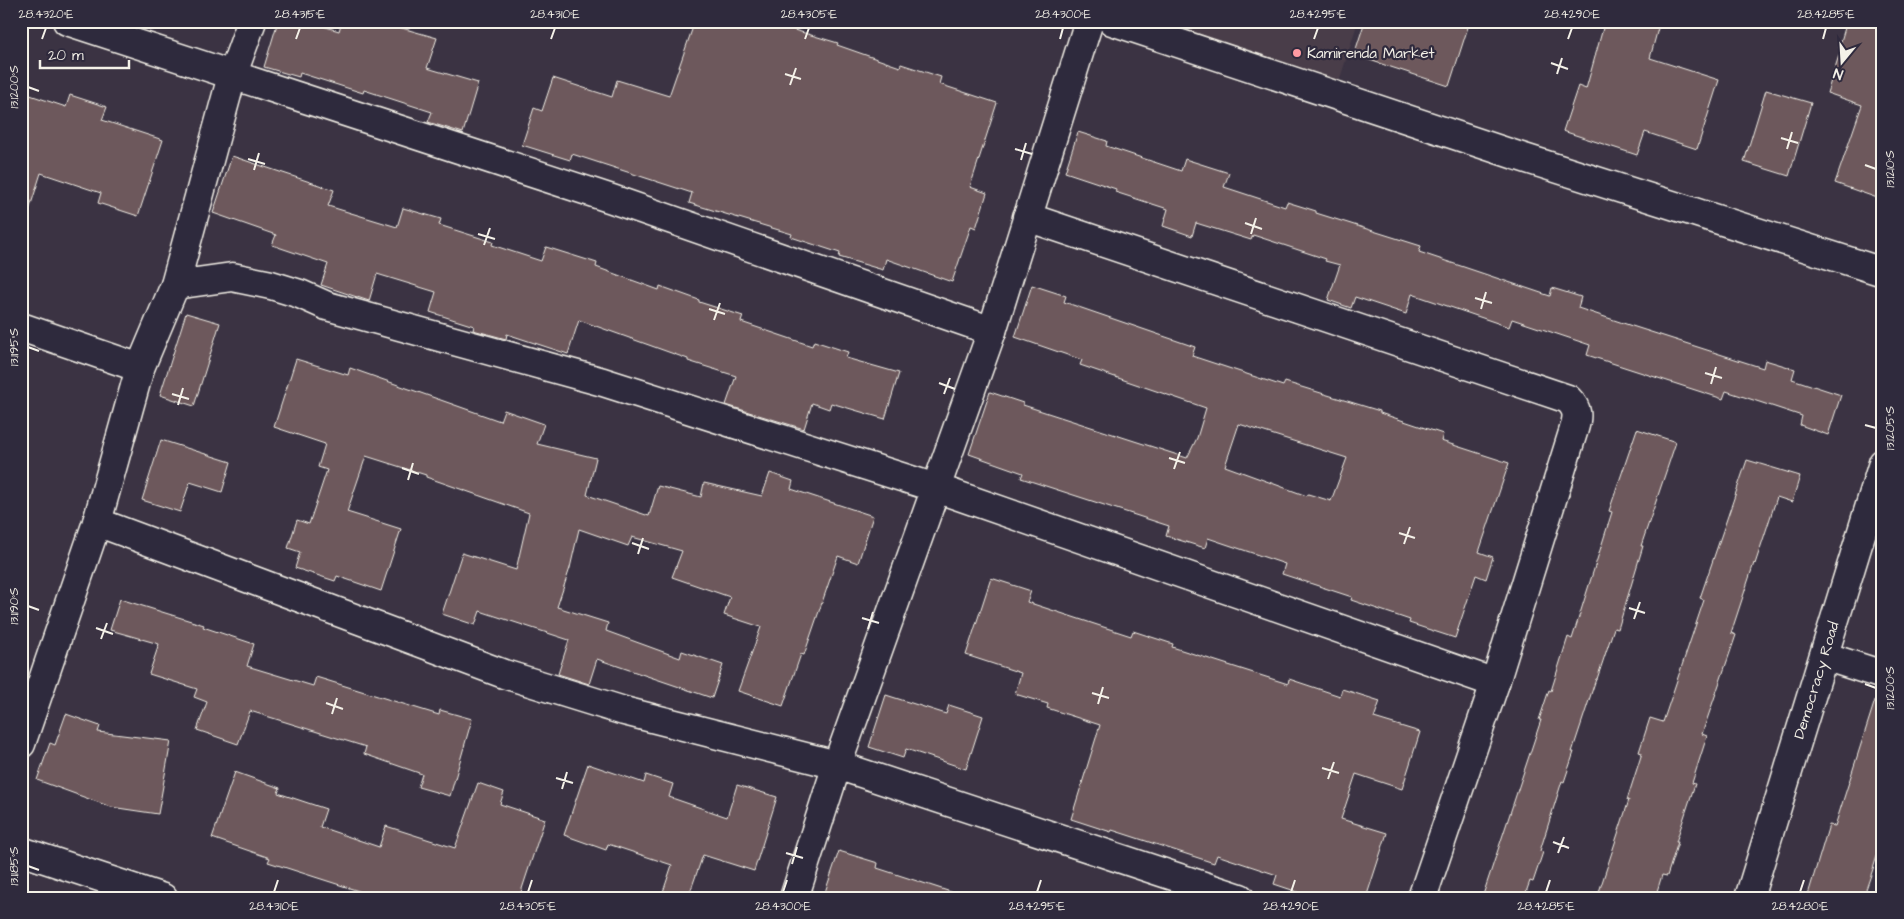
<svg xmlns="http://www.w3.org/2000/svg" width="1904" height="919" font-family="'Architects Daughter',sans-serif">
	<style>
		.built { fill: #4a3e4a }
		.building { fill: #6d585b; stroke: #f4f1e8; fill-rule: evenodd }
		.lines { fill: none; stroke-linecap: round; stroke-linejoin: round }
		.street-casing { stroke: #f4f1e8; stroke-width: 31 }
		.street { stroke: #2f2a3d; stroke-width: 28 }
		.ticks { fill: none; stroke: #f4f1e8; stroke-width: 2 }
		.poi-dot { fill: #ff9aa2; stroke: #2f2a3d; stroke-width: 2 }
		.labels { text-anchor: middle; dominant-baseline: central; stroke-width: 4.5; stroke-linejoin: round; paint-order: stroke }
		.poi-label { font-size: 15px; fill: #f4f1e8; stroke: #2f2a3d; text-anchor: start }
		.street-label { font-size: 15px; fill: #f4f1e8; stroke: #2f2a3d }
		.neatline { fill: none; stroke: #f4f1e8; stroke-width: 2 }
		.ticks-label { font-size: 12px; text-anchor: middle; fill: #f4f1e8 }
	</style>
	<rect width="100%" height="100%" fill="#3b3343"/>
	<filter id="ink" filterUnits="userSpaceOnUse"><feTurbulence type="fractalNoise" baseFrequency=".02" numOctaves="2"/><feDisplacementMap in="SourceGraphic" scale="10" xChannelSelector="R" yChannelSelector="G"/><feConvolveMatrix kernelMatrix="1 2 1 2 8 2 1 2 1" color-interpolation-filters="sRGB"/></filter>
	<g filter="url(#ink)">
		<path class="built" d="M1154 21H1358L1338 85Z"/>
		<path class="building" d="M278 21H306L339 31 342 21H377L437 38 427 68 478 83 463 133 428 122 432 112 364 90 363 93 300 73 299 77 264 67Z
			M695 21H786L784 27 838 43 837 45 900 67 901 64 941 77 939 84 997 103 970 187 987 193 976 228 971 226 952 282 886 259 883 270 839 257 840 253 791 237 792 234 689 203 692 193 572 154 570 160 522 145 534 108 542 111 553 78 612 97 617 80 669 96Z
			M1365 21H1470L1449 86 1354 55Z
			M1605 21H1660L1650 58 1719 80 1697 149 1645 132 1637 155 1563 131 1578 86 1586 89Z
			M1847 21H1883V200L1835 183 1862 105 1827 93 1841 49 1839 48Z
			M1766 90 1811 103 1789 176 1744 162Z
			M21 92 66 107 70 95 107 107 102 120 163 140 138 216 98 203 101 193 41 173 26 220 21 219Z
			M1078 132 1107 141 1106 146 1181 171 1185 159 1229 173 1224 187 1285 207 1287 202 1316 211V213L1421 246 1419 252 1550 296 1552 288 1581 297 1578 308 1629 325 1763 368 1765 360 1795 369 1792 379 1841 395 1828 435 1800 425 1802 416 1726 391 1723 399 1587 355 1590 345 1512 319 1509 327 1412 294 1406 314 1355 297 1351 308 1328 300 1340 265 1325 261 1326 259 1253 235 1251 240 1196 223 1192 236 1163 226 1168 209 1115 192 1116 189 1065 172Z
			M232 156 334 190 328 206 397 227 403 208 441 219 439 225 493 242 492 245 541 261 546 247 597 263 596 267 659 290 660 286 699 300V302L743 316 741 322 812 346 814 341 848 352 846 358 899 373 885 419 831 403 829 409 812 403 804 429 726 405 736 376 688 361V359L579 320 568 354 507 334 506 339 473 330 474 326 430 312 436 292 377 274 369 301 321 285 328 264 272 245 276 235 213 213Z
			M1032 285 1066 296 1064 302 1195 347 1192 356 1283 386 1285 382 1380 411V413L1443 434 1441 441 1509 463 1479 552 1493 557 1486 579 1476 575 1455 638 1409 623 1410 620 1351 600 1352 597 1282 574 1285 564 1208 538 1205 548 1166 536 1169 526 1021 478 1023 473 969 454 990 392 1023 403V405L1187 458 1197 438 1206 408 1080 365 1082 360 1015 337ZM1239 424 1347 458 1331 501 1308 494 1307 496 1225 466Z
			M186 313 220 323 194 406 160 395Z
			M296 359 348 375 350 368 500 421 504 410 544 424 537 444 596 458 587 495 649 516 658 486 701 497 704 483 762 496 770 473 793 481 791 489 873 516 858 563 838 556 804 655 801 654 783 706 738 691 761 627 724 615 730 597 672 577 682 551 632 537 628 546 579 529 570 568 557 607 608 623 606 631 680 658 682 651 723 665 712 698 597 659 589 684 558 674 569 640 480 611 475 625 442 614 462 553 516 570 529 513 426 477V475L366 456 347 512 401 529 381 591 337 576 335 581 295 568 300 552 288 548 297 520 309 524 327 470 318 467 325 444 274 427Z
			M1637 429 1676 442 1641 546H1643L1618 629 1614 628 1597 679H1596L1572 752H1574L1564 782 1562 781 1540 851 1543 852 1533 882 1530 881 1524 898H1482L1541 720H1539L1549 690 1551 691 1568 637 1572 639 1612 512 1609 511Z
			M161 440 231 462 222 492 190 482 180 512 142 500Z
			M1747 460 1800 476 1792 502 1777 497 1755 564 1754 563 1731 633 1736 635 1702 734 1707 736 1692 783 1695 784 1676 842H1678L1667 876 1662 875 1655 898H1597L1629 800H1627L1642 753 1639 752 1650 718 1663 722 1704 600 1700 598Z
			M991 578 1031 591 1027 602 1131 636 1133 631 1173 644 1172 647 1288 684 1289 679 1340 696 1342 689 1380 701 1374 718 1420 732 1402 789 1356 774 1341 819 1387 833 1366 898H1316L1274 884 1277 875 1217 855 1214 863 1112 830 1111 832 1071 819 1100 725 1047 708 1048 704 1015 694 1021 673 966 655Z
			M120 599 204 625 203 627 254 644 247 666 313 686 316 677 439 715 440 710 472 719 450 796 418 787 422 774 364 754 366 747 250 711 238 744 197 730 207 702 194 697 197 689 149 674 159 644 110 630Z
			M1877 694H1883V837L1872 872 1863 898H1807L1829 825 1835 826Z
			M886 695 946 714 949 705 983 716 966 769 906 749 903 758 869 747Z
			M66 714 100 726 98 732 171 741 158 814 111 807 37 780 50 743 55 745Z
			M588 764 644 783 646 775 673 784 669 797 727 817 737 785 777 797 754 871 703 855 688 898H661L672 865 608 844 606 850 564 835Z
			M235 772 280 788 278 793 326 809 320 827 379 847 386 826 455 848 478 783 504 792 500 804 545 819 519 898H363L365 893 268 862 270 858 212 838Z
			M839 851 878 863 877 868 954 893V898H823Z"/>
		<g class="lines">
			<g class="street-casing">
				<g id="street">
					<path d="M67 21 612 199 992 331"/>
					<path d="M1112 21 1518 156 1883 272"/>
					<path d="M1027 217 1568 399C1578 409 1578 416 1574 429L1495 683 1422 898"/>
					<path d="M175 285 232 277 271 285 300 294 327 306 603 382 936 488 1495 683"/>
					<path d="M21 327 140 368"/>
					<path d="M97 522 504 674 624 711 837 765 1240 898"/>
					<path d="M1824 656 1883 675"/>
					<path d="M21 744 97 522 140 368 175 285 232 76 252 21"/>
					<path d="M21 851 163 898"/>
					<path d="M794 898 837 765 992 331 1089 21"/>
					<path id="s1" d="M1749 898 1883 463"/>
				</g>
			</g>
			<use href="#street" class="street"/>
		</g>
	</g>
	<path class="ticks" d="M42 39 46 28M296 39 300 28M551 39 555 28M805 39 809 28M1060 39 1063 28M1314 39 1318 28M1568 39 1572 28M1823 39 1826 28M1551 63 1568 69M785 74 801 79M1557 74 1562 58M790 85 796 68M28 87 39 91M1781 138 1798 143M1015 149 1032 154M1787 149 1792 132M248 159 265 164M1021 160 1026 143M1865 165 1876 169M254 170 259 153M1245 223 1262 229M478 234 495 239M1251 234 1256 218M484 245 490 228M1475 298 1492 303M709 309 725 314M1481 309 1486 292M714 320 720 303M28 347 39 351M1705 373 1722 378M939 383 955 389M1711 384 1716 367M172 394 189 399M944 394 950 378M178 405 183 388M1865 425 1876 428M1169 458 1185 463M402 468 419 474M1174 469 1180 452M408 480 413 463M1399 533 1415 538M632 543 649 549M1404 544 1410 527M638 554 643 538M28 606 39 610M1629 608 1645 613M862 618 879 623M1634 619 1640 602M96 628 113 634M868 629 873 612M101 639 107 623M1865 684 1876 688M1092 693 1109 698M326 703 343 709M1098 704 1103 687M332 714 337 698M1322 768 1339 773M556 778 573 783M1328 779 1334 762M562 789 567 772M1553 842 1569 848M786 853 803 858M1558 853 1564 837M792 864 797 847M28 866 39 870M274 892 278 880M528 892 532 880M783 892 787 880M1037 892 1041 880M1291 892 1295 880M1546 892 1550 880M1800 892 1804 880"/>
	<circle class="poi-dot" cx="1297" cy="53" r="5"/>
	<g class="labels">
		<g class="poi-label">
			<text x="1307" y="53">Kamirenda Market</text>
		</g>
		<g class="street-label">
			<text stroke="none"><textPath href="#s1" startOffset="228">Democracy Road</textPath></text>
		</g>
	</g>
	<rect width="1904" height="919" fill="none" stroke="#2f2a3d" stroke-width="55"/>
	<g transform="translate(1842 62) rotate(198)" stroke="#2f2a3d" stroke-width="4" paint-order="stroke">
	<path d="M0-4L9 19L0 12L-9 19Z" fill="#f4f1e8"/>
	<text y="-8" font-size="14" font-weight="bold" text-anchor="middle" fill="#f4f1e8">N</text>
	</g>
	<path d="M40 60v8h89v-8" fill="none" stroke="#f4f1e8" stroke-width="2.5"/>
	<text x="48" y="60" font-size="15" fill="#f4f1e8" stroke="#2f2a3d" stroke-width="4" paint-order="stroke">20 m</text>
	<rect x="28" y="28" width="1848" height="864" class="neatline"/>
	<g class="ticks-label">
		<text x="46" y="18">28.4320°E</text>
		<text x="300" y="18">28.4315°E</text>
		<text x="555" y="18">28.4310°E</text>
		<text x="809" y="18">28.4305°E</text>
		<text x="1063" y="18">28.4300°E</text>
		<text x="1318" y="18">28.4295°E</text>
		<text x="1572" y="18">28.4290°E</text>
		<text x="1826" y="18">28.4285°E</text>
		<text transform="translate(14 87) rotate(-90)" y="4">13.1200°S</text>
		<text transform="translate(1890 169) rotate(-90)" y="4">13.1210°S</text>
		<text transform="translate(14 347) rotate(-90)" y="4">13.1195°S</text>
		<text transform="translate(1890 428) rotate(-90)" y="4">13.1205°S</text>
		<text transform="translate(14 606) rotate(-90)" y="4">13.1190°S</text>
		<text transform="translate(1890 688) rotate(-90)" y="4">13.1200°S</text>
		<text transform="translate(14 866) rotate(-90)" y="4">13.1185°S</text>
		<text x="274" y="910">28.4310°E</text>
		<text x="528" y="910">28.4305°E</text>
		<text x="783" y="910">28.4300°E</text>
		<text x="1037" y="910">28.4295°E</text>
		<text x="1291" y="910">28.4290°E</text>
		<text x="1546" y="910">28.4285°E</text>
		<text x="1800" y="910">28.4280°E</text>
	</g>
</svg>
